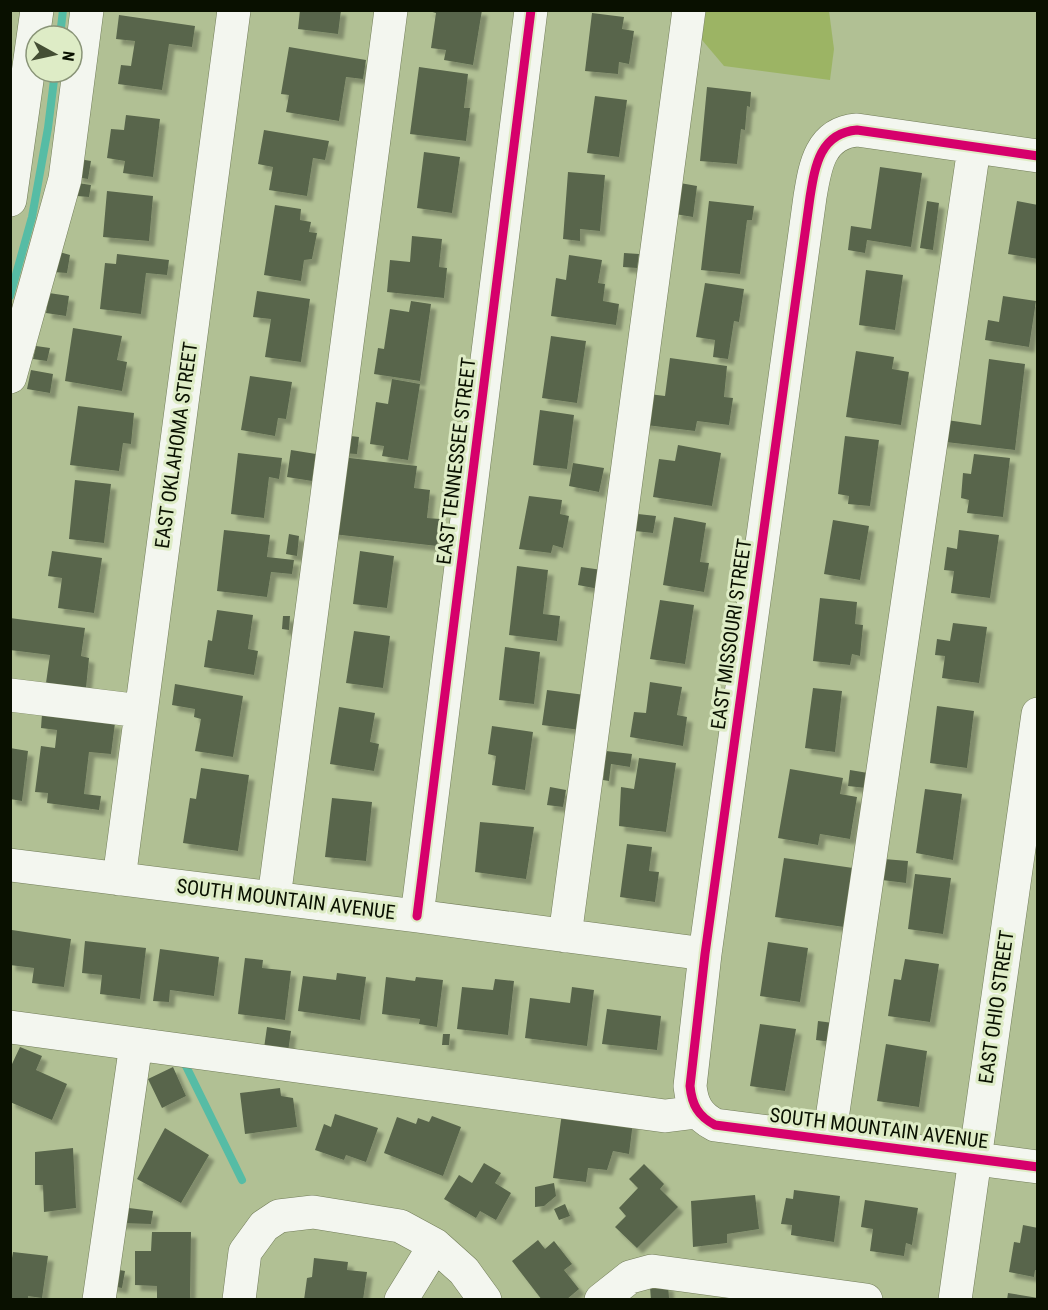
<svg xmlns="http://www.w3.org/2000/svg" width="1048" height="1310" font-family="'Roboto Condensed',sans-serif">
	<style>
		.green { fill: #9cb464 }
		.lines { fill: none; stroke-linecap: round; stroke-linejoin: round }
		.stream { stroke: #56bca5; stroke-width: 8 }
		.building { fill: #58654b; filter: url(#shadow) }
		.minor-casing { stroke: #717c58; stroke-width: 34 }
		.minor { stroke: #f3f6ef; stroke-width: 33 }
		.cycleway-casing { stroke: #deecc6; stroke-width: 13 }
		.cycleway { stroke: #d6006c; stroke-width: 9 }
		.labels { text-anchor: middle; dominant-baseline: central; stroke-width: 6; stroke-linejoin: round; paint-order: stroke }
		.street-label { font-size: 20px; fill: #091000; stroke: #deecc6 }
	</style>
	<defs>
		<filter id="shadow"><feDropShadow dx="5.5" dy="5.5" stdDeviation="1.5" flood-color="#0004"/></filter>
	</defs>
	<rect width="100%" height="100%" fill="#b1c094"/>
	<path class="green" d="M706 11H829L834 49 830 80 724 66 702 40Z"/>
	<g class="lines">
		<path class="stream" d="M60 36 63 10
			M10 296 32 217 48 128 55 72
			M184 1062 242 1180"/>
	</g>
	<path class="building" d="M300 10H341L338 34 298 29Z
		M426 10H482L473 65 444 60 446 50 431 48 436 13Z
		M592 13 624 17 622 29 634 31 629 64 619 62 618 74 585 71Z
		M119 15 195 26 192 47 169 44 162 90 118 84 121 65 131 66 135 41 116 39Z
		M289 47 366 60 363 79 346 77 339 121 286 112 289 95 281 94Z
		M419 67 468 74 464 108H470L466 141 410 134Z
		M707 87 751 92 750 107 747 106 745 130 741 129 737 164 700 161Z
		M595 96 627 100 619 157 587 153Z
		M126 115 160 119 153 177 123 173 125 161 107 158 111 129 124 130Z
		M264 130 329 141 325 160 313 158 307 196 269 190 273 167 258 164Z
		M424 152 460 157 452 213 417 208Z
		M79 159 91 161 88 179 76 177Z
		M880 167 922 173 911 247 867 240 865 253 848 250 851 226 871 229Z
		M568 172 605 175 600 231 580 229V241L563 239Z
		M78 183 91 185 89 197 77 196Z
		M680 183 697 186 693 217 675 214Z
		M107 191 153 196 149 241 103 237Z
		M709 201 754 206 752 220H747L740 274 701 270Z
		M927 201 939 203 933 250 920 248Z
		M1017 201 1038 205V259L1008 254Z
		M275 205 301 209 300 220 311 222 309 232 317 233 312 259 304 260 301 281 264 275Z
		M412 236 442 239 439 267 447 268 444 298 387 292 390 260 410 262Z
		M56 251 70 255 67 273 53 272Z
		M624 253 639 254 637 268 623 267Z
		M117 254 169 260 167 275 146 273 141 314 100 309 105 263 116 264Z
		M569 255 602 260 598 283 605 284 603 301 619 304 616 325 551 316 556 278 566 280Z
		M866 270 903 275 895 330 859 325Z
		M705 283 744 289 739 322 734 321 728 359 713 357 715 340 696 337Z
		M257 291 310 299 301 362 265 357 271 319 253 317Z
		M49 293 69 296 66 316 46 313Z
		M1003 296 1036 301 1029 347 985 340 988 320 999 322Z
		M411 301 431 304 420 381 374 374 378 348 384 349 390 309 409 312Z
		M73 328 122 336 117 360 127 362 122 391 65 381Z
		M551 336 586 341 577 403 542 398Z
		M36 346 50 348 47 361 33 359Z
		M856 351 894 357 892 369 909 372 901 425 846 417Z
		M670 358 727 366 724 397 733 398 729 425 697 421 695 431 638 424 641 393 665 396Z
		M989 359 1025 364 1015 450 937 441 940 419 981 425Z
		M31 370 53 374 50 393 27 389Z
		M250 376 292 382 286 419 278 418 275 436 241 430Z
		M392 379 420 384 408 460 382 456 384 446 370 444 376 402 388 404Z
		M78 406 134 413 131 444 123 443 119 471 70 465Z
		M540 410 574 415 567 469 533 465Z
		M342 435 359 437 357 454 340 453Z
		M845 436 879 440 870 506 848 504 849 496 838 494Z
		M678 445 721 453 712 506 653 497 659 459 675 461Z
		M291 450 316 454 312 481 287 477Z
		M238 453 282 458 279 479 269 477 264 518 231 514Z
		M974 454 1010 458 1003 517 967 513 969 500 961 498 963 473 971 474Z
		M333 456 417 466 414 488 430 490 427 518 440 519 437 546 324 533Z
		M573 463 604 468 599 492 569 486Z
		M75 480 111 484 104 543 69 539Z
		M529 496 562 500 560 514 569 516 563 548 553 545 551 553 519 549Z
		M638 514 656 516 653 533 635 531Z
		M674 517 706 523 700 562 709 563 704 592 663 585Z
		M833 520 869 526 860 580 824 574Z
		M224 530 270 535 267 557 294 560 292 574 271 572 267 597 217 591Z
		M959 530 999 535 990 598 951 593 954 571 944 570 947 547 957 549Z
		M289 534 299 536 297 556 286 554Z
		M52 551 102 558 94 613 58 608 62 578 48 576Z
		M360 551 394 556 387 608 353 604Z
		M517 566 548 570 543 614 560 616 557 641 509 635Z
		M581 567 602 570 599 589 578 585Z
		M820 598 857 602 855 624 863 625 860 656 852 654 850 665 813 661Z
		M660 600 694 605 685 664 650 659Z
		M217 610 253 615 248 649 258 651 254 675 204 667 208 640 212 641Z
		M283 616H290L289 630 282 629Z
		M10 618 85 628 81 656 89 658 86 688 46 683 50 655 10 650Z
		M953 623 987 627 979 683 942 678 945 656 935 655 937 639 950 641Z
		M354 631 390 636 383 688 346 683Z
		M505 647 540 652 534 704 499 700Z
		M650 682 682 687 677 715 687 717 683 746 630 737 634 712 646 713Z
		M175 684 243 696 233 757 195 751 201 719 194 717 195 709 172 705Z
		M813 688 842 691 835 752 805 748Z
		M547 690 585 695 580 730 542 725Z
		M937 706 974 711 967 768 930 763Z
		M339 707 375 713 370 742 379 744 374 771 330 764Z
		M42 714 115 723 111 754 89 752 84 794 101 796 99 810 47 803 48 793 35 792 41 746 55 748 57 730 41 728Z
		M492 726 533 732 525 790 492 785 496 756 488 754Z
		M10 748 28 751 22 801 10 799Z
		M606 751 632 754 630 767 611 764 609 781 603 780Z
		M639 758 676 763 666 832 619 826 621 787 634 789Z
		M201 768 249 775 238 851 183 843 190 798 196 799Z
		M790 769 843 778 840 794 857 797 850 839 820 834 818 845 778 838Z
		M850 770 868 773 866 788 848 786Z
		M550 787 566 790 563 807 547 805Z
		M925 789 962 794 953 860 916 853Z
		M332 798 372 802 366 861 325 857Z
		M480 822 534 827 526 879 475 872Z
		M627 844 652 847 649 871 659 872 655 902 620 897Z
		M784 858 853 868 844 927 775 917Z
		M884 859 908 861 906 883 882 880Z
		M915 874 951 878 943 934 908 929Z
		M12 930 71 939 64 987 32 983 34 968 10 965Z
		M85 941 146 948 140 999 100 994 102 975 82 973Z
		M768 942 808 948 800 1002 760 996Z
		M160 949 219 957 214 996 170 990 169 1002 153 1001Z
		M245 958 263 960 262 968 291 971 285 1020 238 1014Z
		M905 959 939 964 930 1022 888 1016 894 979 901 980Z
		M337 973 366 977 360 1020 298 1011 303 976 336 980Z
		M386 977 415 981 416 977 443 980 437 1027 419 1024 420 1019 382 1014Z
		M495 979 514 981 508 1035 457 1029 462 987 493 990Z
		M572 987 594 990 587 1046 525 1038 530 998 570 1003Z
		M607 1009 661 1016 657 1050 602 1044Z
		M818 1021 833 1023 831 1042 816 1040Z
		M760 1024 796 1029 785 1091 750 1086Z
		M267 1027 291 1031 288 1052 264 1048Z
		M443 1034H450L449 1045H442Z
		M886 1044 927 1051 919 1107 877 1101Z
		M20 1047 42 1056 36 1070 67 1084 52 1120 10 1102V1064H12Z
		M173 1067 186 1096 162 1108 148 1079Z
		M280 1088 281 1096 293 1098 297 1127 245 1134 240 1093Z
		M562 1113 633 1122 629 1154 613 1151 607 1170 588 1168 586 1182 553 1178Z
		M335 1114 378 1128 366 1162 346 1155 344 1160 315 1150 324 1124 331 1127Z
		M432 1116 461 1127 443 1176 384 1153 397 1117 416 1124 418 1118 429 1122Z
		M165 1128 209 1155 181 1203 137 1179Z
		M73 1148 76 1208 44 1212 43 1185H35V1152Z
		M484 1163 501 1173 495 1183 511 1193 496 1220 480 1211 476 1218 444 1199 459 1175 472 1183Z
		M644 1164 664 1184 660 1189 678 1207 637 1248 615 1227 626 1216 619 1208 638 1188 629 1179Z
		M554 1183 556 1196 544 1206 535 1207V1187Z
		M794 1190 840 1196 834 1242 791 1235 792 1225 781 1224 786 1198 793 1199Z
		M755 1195 759 1229 727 1234V1243L693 1247 691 1201Z
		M865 1200 918 1208 912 1245 906 1243 904 1256 870 1251 873 1229 861 1227Z
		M565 1204 570 1216 559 1220 554 1209Z
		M121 1207 153 1211 151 1224 119 1223Z
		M1023 1225 1038 1228V1270H1035L1034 1277 1009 1272 1014 1242 1020 1243Z
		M152 1232H191L190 1300 157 1299V1286L135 1285V1251H151Z
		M538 1240 545 1249 554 1241 572 1264 564 1270 579 1289 566 1300H542L512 1261Z
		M13 1252 48 1256 42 1298 28 1296V1300H10V1270Z
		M314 1258 348 1262 347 1270 367 1272 363 1300H304L307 1278 312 1277Z
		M114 1269 125 1271 122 1288 111 1286Z
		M668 1285 669 1298 651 1300 650 1287Z
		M1008 1293 1038 1298V1300H1007Z"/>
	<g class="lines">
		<g class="minor-casing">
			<path id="minor" d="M1038 156 857 130C820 133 815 166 810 197L705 954 690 1086C692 1105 698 1116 715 1125L1038 1167
				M10 200 37 10
				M10 377 65 179 87 10
				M10 695 141 711
				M10 865 417 916 705 954
				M119 879 234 10
				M274 898 391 10
				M417 916 531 10
				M565 936 689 10
				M10 1027 665 1116 697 1112
				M829 1139 974 148
				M99 1300 136 1044
				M239 1300 245 1252 264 1226 279 1216 313 1212 400 1226 435 1245 464 1271 485 1300
				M401 1300 435 1245
				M601 1300 630 1277 652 1271 866 1300
				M955 1300 1038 714"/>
		</g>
		<use href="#minor" class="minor"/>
		<g class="cycleway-casing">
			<path id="cycleway" d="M1038 156 857 130C820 133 815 166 810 197L705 954 690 1086C692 1105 698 1116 715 1125L1038 1167
				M417 916 531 10"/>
		</g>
		<use href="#cycleway" class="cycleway"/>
	</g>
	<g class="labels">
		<g class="street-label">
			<text transform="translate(176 445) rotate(-82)">EAST OKLAHOMA STREET</text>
			<text transform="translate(456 461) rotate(-83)">EAST TENNESSEE STREET</text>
			<text transform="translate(731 634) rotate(-82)">EAST MISSOURI STREET</text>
			<text transform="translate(286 899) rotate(7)">SOUTH MOUNTAIN AVENUE</text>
			<text transform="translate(996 1007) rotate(-82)">EAST OHIO STREET</text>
			<text transform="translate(879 1128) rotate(7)">SOUTH MOUNTAIN AVENUE</text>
		</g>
	</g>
	<rect width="1048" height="1310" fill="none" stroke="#091000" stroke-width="24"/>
	<g transform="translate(54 54) rotate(98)"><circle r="28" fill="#deecc6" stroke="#899477" stroke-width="1.5"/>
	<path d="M0-4.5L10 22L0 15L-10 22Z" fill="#444e34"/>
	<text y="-9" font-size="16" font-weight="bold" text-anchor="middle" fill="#091000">N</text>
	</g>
</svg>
